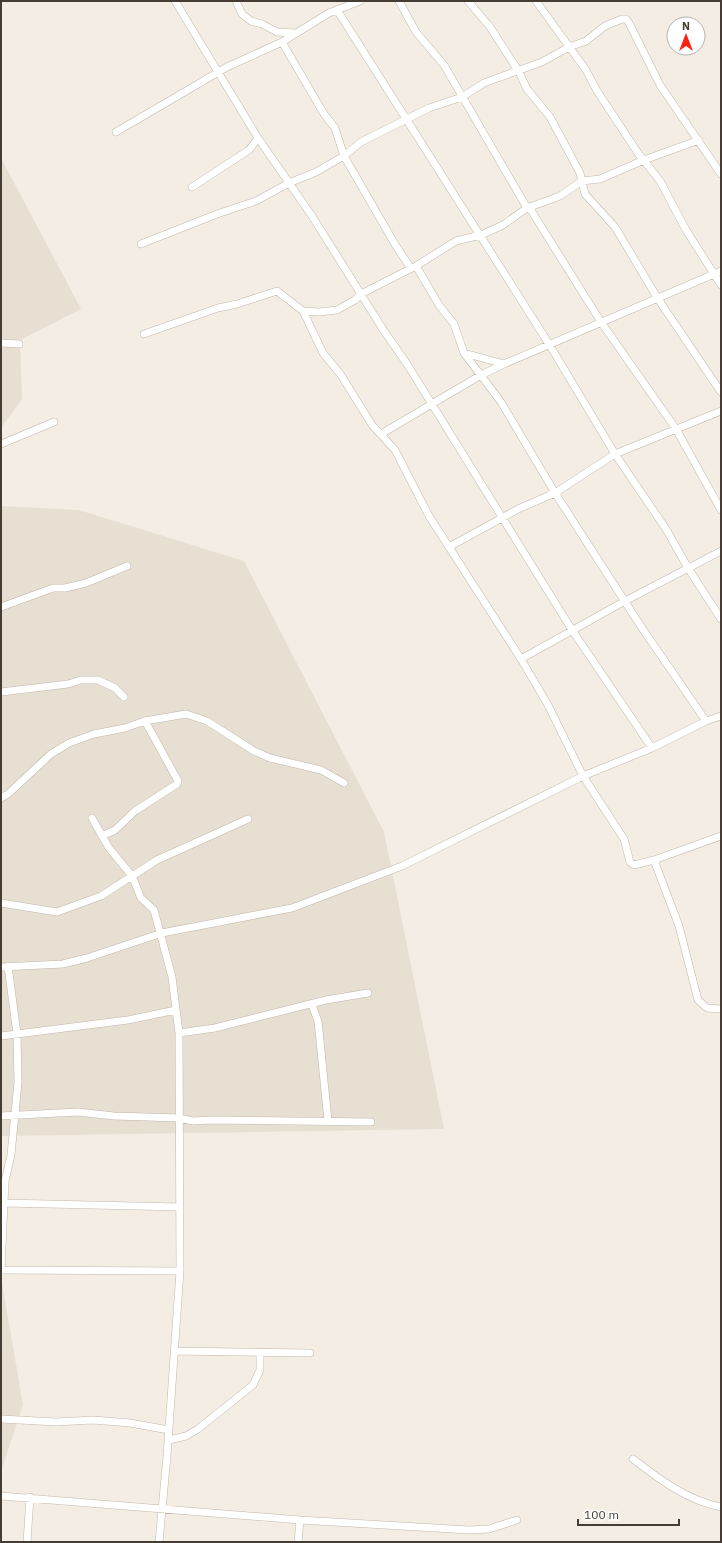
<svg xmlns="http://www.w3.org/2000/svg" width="722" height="1543" font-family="'IBM Plex Sans',sans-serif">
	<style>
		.residential { fill: #e7dfd2 }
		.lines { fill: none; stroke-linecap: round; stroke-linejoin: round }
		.street-casing { stroke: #c1b7a9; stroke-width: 8 }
		.street { stroke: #fff; stroke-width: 7 }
	</style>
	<rect width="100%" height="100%" fill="#f3ede4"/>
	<path class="residential" d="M1 158 81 309 20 340 22 399 1 428Z
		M1 506 79 510 244 561 384 832 444 1129 1 1136Z
		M1 1277 23 1405 1 1471Z"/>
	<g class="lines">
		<g class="street-casing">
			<path id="street" d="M175 1 258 138 312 216 384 331 407 364 572 630 652 748
				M236 1 242 14 251 21 262 24 277 32 296 33
				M399 1 416 32 444 65 527 208
				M468 1 490 27 519 72 527 89 550 117 580 173 585 194 615 227 658 299 721 392
				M536 1 586 70 597 91 638 153 660 181 686 230 721 285
				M337 10 549 344 615 454 666 529 688 568 721 619
				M282 42 324 114 335 128 344 156 396 246 410 267
				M116 132 227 67 282 42 329 13 360 1
				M192 187 249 150 258 138
				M529 207 601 322 676 429 721 510
				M141 244 217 214 256 201 289 183 316 172 344 156 361 142 429 108 462 97 484 83 542 62 569 47 586 41 605 26 622 19H626L629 23 660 85 721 174
				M416 266 439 305 454 324 464 353 501 402 555 493 642 628 706 721
				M303 311 323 353 341 375 372 425 395 450 429 516 521 659 548 705 583 776 624 839 630 862 634 865 654 860 721 836
				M144 334 218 308 237 304 277 291 303 311 319 312 337 310 355 300 361 294 416 266 456 241 481 235 503 225 527 208 560 196 582 181 600 179 644 160 699 140
				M1 343 19 344
				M464 353 504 364
				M381 434 481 375 504 364 721 271
				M1 444 54 422
				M449 547 518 509 555 493 615 454 721 411
				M1 607 53 588H65L86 583 127 566
				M521 659 625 601 721 551
				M1 692 68 684 81 680H98L115 688 124 697
				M1 798 8 794 51 754 69 743 94 734 125 728 145 721 186 714 207 721 254 751 270 758 321 770 344 783
				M92 818 109 848 132 876 141 898 154 910 172 977 179 1033 180 1271 167 1456 159 1542
				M102 836 115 830 135 811 177 784 178 781 145 721
				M654 860 679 926 698 1000 707 1008 721 1009
				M1 903 57 912 101 896 157 860 248 819
				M1 967 63 964 87 958 162 933 292 908 402 866 583 776 652 748 706 721 721 716
				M312 1005 318 1021 328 1121
				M179 1033 215 1028 326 1000 368 993
				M1 1036 128 1020 176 1010
				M1 1116 78 1112 114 1116 179 1118 193 1121 212 1120 371 1122
				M4 1203 180 1207
				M1 1270 5 1181 11 1155 18 1082 17 1034 8 966
				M1 1270 180 1271
				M175 1351 310 1353
				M1 1419 56 1422 93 1420 130 1423 169 1430
				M169 1440 186 1436 198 1429 253 1385 260 1370V1353
				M633 1459C659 1479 688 1501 721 1507
				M1 1496 300 1520 469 1530 489 1529 517 1520
				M27 1542 30 1497
				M298 1542 300 1520"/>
		</g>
		<use href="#street" class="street"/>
	</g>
	<rect width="722" height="1543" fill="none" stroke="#453d34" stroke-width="4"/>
	<g transform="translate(686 36)"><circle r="19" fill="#ffffff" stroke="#b5b1ae"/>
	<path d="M0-3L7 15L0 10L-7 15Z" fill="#ff210f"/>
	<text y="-6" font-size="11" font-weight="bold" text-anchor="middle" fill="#453d34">N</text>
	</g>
	<path d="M578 1519v6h101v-6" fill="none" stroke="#453d34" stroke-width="2"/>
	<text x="584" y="1519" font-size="12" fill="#453d34" stroke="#ffffff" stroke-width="3" paint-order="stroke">100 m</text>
</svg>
